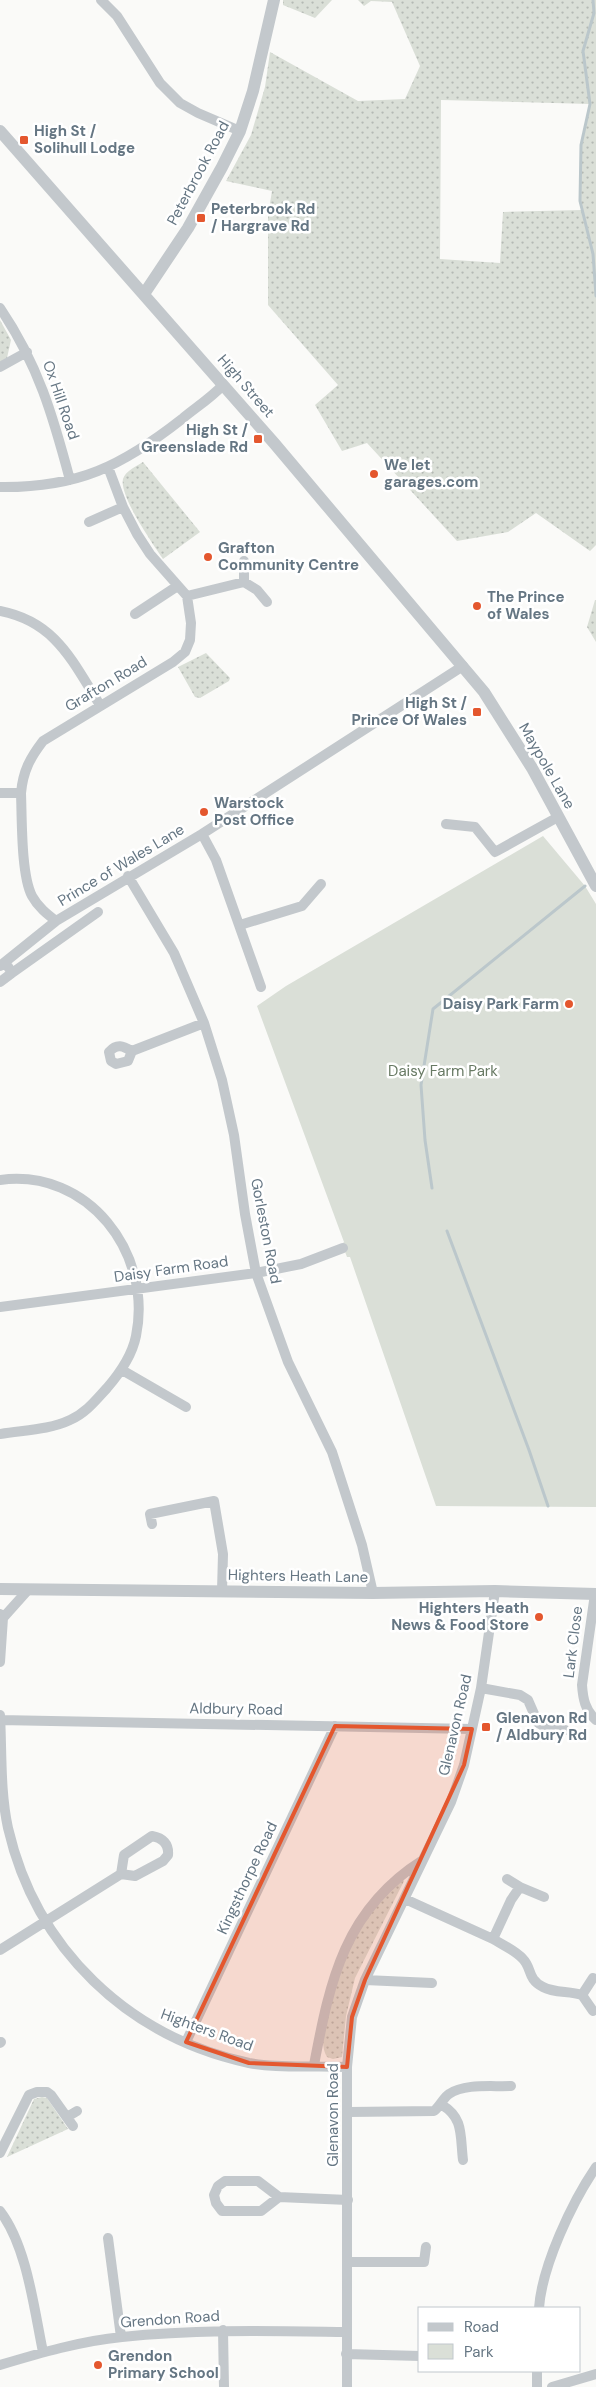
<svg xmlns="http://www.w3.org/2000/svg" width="596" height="2387" font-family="'DM Sans',sans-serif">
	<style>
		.grass { fill: url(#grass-dots); fill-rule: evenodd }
		.park { fill: #dadfd7 }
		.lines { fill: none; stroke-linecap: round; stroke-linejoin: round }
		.stream { stroke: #bbc7cb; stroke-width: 3 }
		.minor { stroke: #c3c8cc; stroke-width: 10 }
		.tertiary { stroke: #c3c8cc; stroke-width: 12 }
		.marked { fill: #e4572e; fill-opacity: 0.2; stroke: #e4572e; stroke-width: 4; stroke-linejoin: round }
		.poi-dot { fill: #e4572e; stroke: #fff; stroke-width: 2 }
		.labels { text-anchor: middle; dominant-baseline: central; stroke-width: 5; stroke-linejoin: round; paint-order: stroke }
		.poi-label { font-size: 15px; font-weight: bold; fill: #657683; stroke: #fff; text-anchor: start }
		.street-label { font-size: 15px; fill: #657683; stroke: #fff }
		.park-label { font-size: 15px; fill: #687a64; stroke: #fff }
	</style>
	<defs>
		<pattern id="grass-dots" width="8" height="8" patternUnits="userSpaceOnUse" patternTransform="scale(1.25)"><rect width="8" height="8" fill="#dadfd7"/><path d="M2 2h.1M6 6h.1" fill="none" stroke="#b4b9b4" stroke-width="1.8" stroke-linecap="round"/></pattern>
	</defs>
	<rect width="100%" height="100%" fill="#fafaf8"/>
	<path class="grass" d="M283 0H332L315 18 283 5Z
		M358 0H596V545L590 551 536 513 508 532 457 541 367 443 342 451 315 405 338 385 268 305V215L272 191 226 181 251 135 265 87 270 52 358 101 405 99 420 66 392 2 371 1 364 6ZM441 100 590 104 581 145 580 201 582 210 503 212 500 263 440 259Z
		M0 320 11 340 7 358 0 362Z
		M143 462 200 532 163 559C153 544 119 496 123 479 125 471 137 466 143 462Z
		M595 600H596V642L587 627Z
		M206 653 230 678 229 681 200 698 195 697 178 667Z
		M402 1879 404 1881 355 1978 346 2016 342 2057 333 2059 327 2057C309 2031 356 1926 377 1902 384 1894 394 1886 402 1879Z
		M42 2097 47 2098 68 2129 7 2157 34 2099Z"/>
	<path class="park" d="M543 836 585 886 596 904V1507L436 1506 350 1257H347L342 1244 344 1242 257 1006 286 986Z"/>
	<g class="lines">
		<path class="stream" d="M593 0 594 13 583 51 590 104 581 145 580 201 593 254 596 296
			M432 1188 425 1140 421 1085 433 1009 585 886
			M447 1231 529 1450 548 1506"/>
		<path class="minor" d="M101 0 117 16 160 83 180 103 198 113 240 131
			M0 308C38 364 53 416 70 480
			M0 367 27 352
			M0 487C78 488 122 466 182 419 195 408 211 398 223 385
			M89 522 123 507
			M244 582V561
			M187 596 244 582 257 590 267 602
			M0 611C56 622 72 661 100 705
			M135 614 176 587
			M0 793H21C22 819 21 875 32 896 38 907 47 914 56 921
			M21 793C23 771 30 758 43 741L173 662 185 652 190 640 191 623 187 596 150 554 137 534 123 507 108 467
			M446 824 475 827 495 852 558 817
			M202 834 216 860 261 987
			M128 876 174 953 204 1023 222 1080 234 1135 245 1214 256 1273 288 1362 332 1452 362 1545 373 1593
			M240 925 302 906 321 884
			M5 962 12 973 98 912
			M0 966 56 921 202 834 463 666
			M0 982 12 973
			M132 1051C123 1046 117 1043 109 1052L111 1061 116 1064 128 1061 132 1051 204 1023
			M0 1180C88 1168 153 1253 136 1336 132 1356 120 1373 107 1388 96 1400 86 1413 70 1420 49 1430 23 1430 0 1434
			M0 1307 256 1273 301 1264 343 1248
			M122 1370 186 1407
			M152 1524 150 1514 214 1501 223 1554 222 1591
			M595 1594 582 1685C583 1699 585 1710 596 1720
			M0 1614 3 1618 0 1662
			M3 1618 28 1590
			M481 1688 520 1695 528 1700 538 1723 547 1728 565 1730
			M0 1715C2 1753 0 1791 8 1828 36 1949 128 2037 249 2063 281 2069 315 2065 347 2067
			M0 1720 472 1729
			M507 1879 520 1887
			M405 1899 493 1939 511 1900 520 1887 544 1897
			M493 1939C503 1945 516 1951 523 1959 532 1968 527 1979 543 1987 554 1993 569 1991 582 1995L593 2011
			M0 1950 121 1874 124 1855 152 1836C163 1838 169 1844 168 1855L163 1861 135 1876 121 1874
			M365 1980 432 1983
			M582 1995 593 1978
			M186 2042 335 1726
			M0 2043 1 2042
			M314 2065C330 1980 345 1909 423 1860
			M442 2105C464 2118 460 2136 463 2160
			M349 2112 434 2111C440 2106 444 2097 449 2094 465 2083 493 2087 511 2086
			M67 2117 77 2111
			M0 2153 29 2095 37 2092H47L51 2095 73 2126
			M279 2197 258 2181H225L218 2186 214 2195 216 2203 222 2211H261L279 2197 348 2200
			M0 2211C27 2246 34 2309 43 2352
			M108 2238 121 2337
			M348 2262H424L426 2247
			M539 2308C542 2266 572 2202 596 2167
			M223 2330 224 2387
			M346 2354 420 2356
			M0 2365C40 2353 81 2341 122 2337 197 2329 271 2331 346 2332
			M537 2371V2387
			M347 2387V2067L352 2017 365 1980 451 1802 464 1765 481 1688 495 1591
			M552 2387 596 2374"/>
		<path class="tertiary" d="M0 131 274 443 484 692 532 768 596 886
			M144 294 188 228 222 167 240 131 253 91 274 0
			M0 1589 373 1593 495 1591 596 1594"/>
	</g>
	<path class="marked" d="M335 1726 472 1729 464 1765 365 1980 352 2017 347 2067 249 2063 186 2042Z"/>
	<g class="poi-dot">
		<rect x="19" y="135" width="10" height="10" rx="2.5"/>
		<rect x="196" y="213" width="10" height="10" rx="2.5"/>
		<rect x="253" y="434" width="10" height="10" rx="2.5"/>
		<circle cx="374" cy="474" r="5"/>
		<circle cx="208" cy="557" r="5"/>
		<circle cx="477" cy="606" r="5"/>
		<rect x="472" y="707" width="10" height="10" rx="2.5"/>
		<circle cx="204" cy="812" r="5"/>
		<circle cx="569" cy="1004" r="5"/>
		<circle cx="539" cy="1617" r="5"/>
		<rect x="481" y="1722" width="10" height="10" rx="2.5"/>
		<circle cx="98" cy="2365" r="5"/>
	</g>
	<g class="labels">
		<g class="poi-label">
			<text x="34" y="131">High St /<tspan x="34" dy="17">Solihull Lodge</tspan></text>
			<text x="211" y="209">Peterbrook Rd<tspan x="211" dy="17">/ Hargrave Rd</tspan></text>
			<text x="248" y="430" text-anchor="end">High St /<tspan x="248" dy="17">Greenslade Rd</tspan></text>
			<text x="384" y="465">We let<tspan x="384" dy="17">garages.com</tspan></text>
			<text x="218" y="548">Grafton<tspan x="218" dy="17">Community Centre</tspan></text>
			<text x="487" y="597">The Prince<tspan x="487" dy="17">of Wales</tspan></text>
			<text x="467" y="703" text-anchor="end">High St /<tspan x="467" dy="17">Prince Of Wales</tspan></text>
			<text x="214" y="803">Warstock<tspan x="214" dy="17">Post Office</tspan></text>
			<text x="559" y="1004" text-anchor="end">Daisy Park Farm</text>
			<text x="529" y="1608" text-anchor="end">Highters Heath<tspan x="529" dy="17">News &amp; Food Store</tspan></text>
			<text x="496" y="1718">Glenavon Rd<tspan x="496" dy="17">/ Aldbury Rd</tspan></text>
			<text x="108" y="2356">Grendon<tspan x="108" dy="17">Primary School</tspan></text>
		</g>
		<g class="street-label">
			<text transform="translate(198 173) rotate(-62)">Peterbrook Road</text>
			<text transform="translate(246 386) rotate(49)">High Street</text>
			<text transform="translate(61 400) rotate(71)">Ox Hill Road</text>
			<text transform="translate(106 684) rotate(-31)">Grafton Road</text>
			<text transform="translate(547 766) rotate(60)">Maypole Lane</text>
			<text transform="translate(121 865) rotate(-31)">Prince of Wales Lane</text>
			<text transform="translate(266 1231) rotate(79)">Gorleston Road</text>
			<text transform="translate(171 1269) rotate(-8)">Daisy Farm Road</text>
			<text transform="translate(298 1576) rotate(1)">Highters Heath Lane</text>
			<text transform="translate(573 1642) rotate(-83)">Lark Close</text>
			<text transform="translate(236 1709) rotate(1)">Aldbury Road</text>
			<text transform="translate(455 1725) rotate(-77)">Glenavon Road</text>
			<text transform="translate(247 1878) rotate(-65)">Kingsthorpe Road</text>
			<text transform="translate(207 2030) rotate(20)">Highters Road</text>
			<text transform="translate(333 2115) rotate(-90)">Glenavon Road</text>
			<text transform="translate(170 2319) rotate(-4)">Grendon Road</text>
		</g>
		<g class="park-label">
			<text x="443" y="1071">Daisy Farm Park</text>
		</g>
	</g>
	<rect x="418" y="2307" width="162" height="65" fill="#ffffff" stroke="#c1c8cd"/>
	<rect x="428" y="2323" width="25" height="8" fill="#c3c8cc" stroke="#c1c8cd"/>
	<text x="464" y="2332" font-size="15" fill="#657683">Road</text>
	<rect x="428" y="2344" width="25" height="15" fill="#dadfd7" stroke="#c1c8cd"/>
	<text x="464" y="2357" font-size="15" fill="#657683">Park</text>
</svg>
